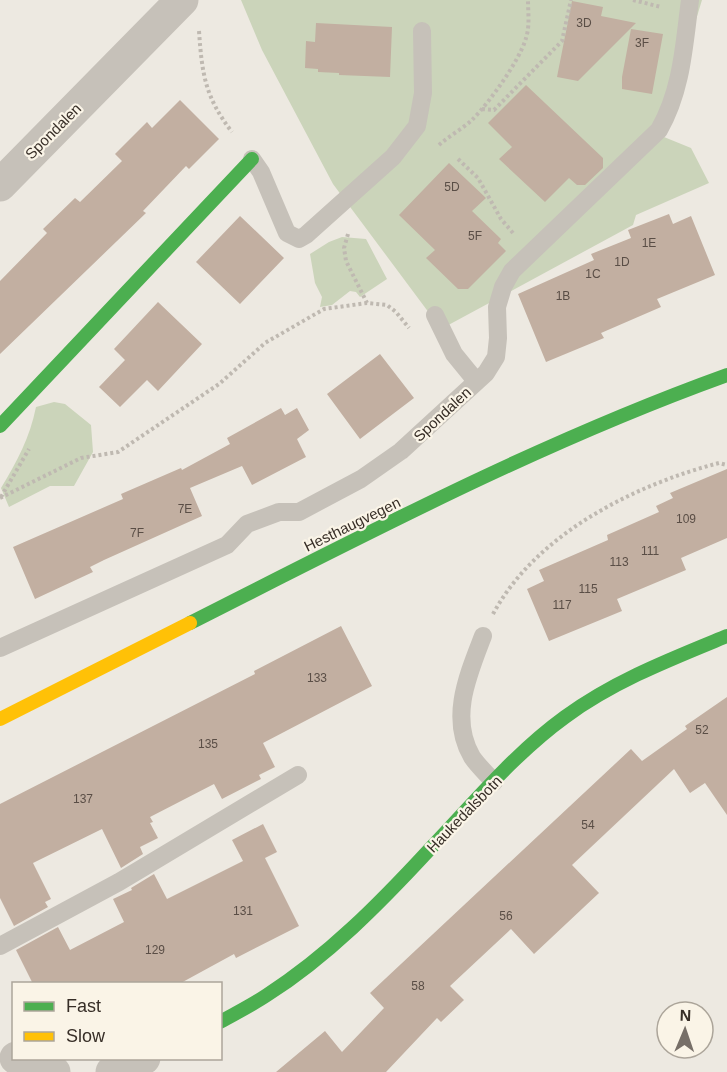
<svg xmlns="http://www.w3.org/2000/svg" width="727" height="1072" font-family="Arial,sans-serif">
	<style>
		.green { fill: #cbd4ba }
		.building { fill: #c2afa1 }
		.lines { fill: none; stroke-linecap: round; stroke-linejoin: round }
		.path { stroke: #bfb9b1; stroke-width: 4; stroke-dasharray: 3 3; stroke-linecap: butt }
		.lane { stroke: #c6c1b9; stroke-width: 18 }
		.street { stroke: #c6c1b9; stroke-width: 33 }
		.fast { stroke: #4caf50; stroke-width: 14 }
		.slow { stroke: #ffc107; stroke-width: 14 }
		.labels { text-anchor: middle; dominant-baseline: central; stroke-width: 4.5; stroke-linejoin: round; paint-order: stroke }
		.number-label { font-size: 12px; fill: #5a4e46 }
		.street-label { font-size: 15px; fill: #372e27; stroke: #faf4e7 }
	</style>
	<rect width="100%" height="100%" fill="#ede9e1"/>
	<path class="green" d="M241 0H702L659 141 664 137 691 148 709 183 636 215 633 225 441 329 333 184 262 50Z
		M342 237 366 239 387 279 360 297 356 292 350 291 332 305 320 307 322 297 315 283 310 254 329 242Z
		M54 402 65 404 91 425 93 452 74 486H50L9 507 1 488C17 462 30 437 36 407Z"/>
	<path class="building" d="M572 1 603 7 601 16 636 23 578 81 557 77Z
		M316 23 392 27 390 77 339 75V73L318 72V69L305 68 306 41 315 42Z
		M631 29 663 34 652 94 622 89V77Z
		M526 85 603 158V168L585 185H577L569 178 545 202 499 159 512 147 488 123Z
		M180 100 219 139 189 169 186 166 143 211 146 213 0 354V281L47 233 43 229 75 198 80 202 122 161 115 154 147 122 152 128Z
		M449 163 486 198 472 211 501 239 498 243 506 251 468 289H458L426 258 435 250 399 215Z
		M669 214 673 224 691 216 715 275 657 299 661 307 601 333 604 338 546 362 518 294 594 260 591 254 631 238 628 230Z
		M240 216 284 258 240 304 196 262Z
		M158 302 202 344 158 391 147 380 120 407 99 387 125 360 114 349Z
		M380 354 414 398 360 439 327 394Z
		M281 408 285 415 297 408 309 430 297 439 306 457 252 485 242 466 190 488 202 516 104 560 90 567 93 572 35 599 13 547 123 499 121 494 181 468 182 470 230 444 227 438Z
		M727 469V538L681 558 686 570 617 599 622 611 549 641 527 589 544 581 539 570 608 540 607 535 659 512 656 506 673 498 670 493Z
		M341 626 372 686 263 743 275 767 259 775 261 779 222 799 214 784 150 817 153 822 150 823 158 838 140 847 143 854 121 868 102 829 33 863 51 899 45 902 48 907 14 926 0 898V804L255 674 254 671Z
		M727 697V815L705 783 690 793 674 769 572 865 599 893 534 954 511 929 450 986 464 1000 441 1022 437 1018 386 1072H276L325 1031 342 1052 384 1008 370 993 631 749 642 761 687 729 685 726Z
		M263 824 277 852 265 858 299 926 236 958 234 954 179 984H33L16 950 58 927 70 950 124 922 113 899 132 890 131 888 154 874 167 899 243 861 232 840Z"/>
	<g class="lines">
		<path class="path" d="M633 0 661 7
			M199 31C202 74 205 97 232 132
			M482 109 494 110 562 41 571 0
			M439 145C449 136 462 129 472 120 489 103 520 60 526 38 530 26 528 12 528 0
			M458 159 478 178 501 219 513 233
			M348 234 344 248 346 261 367 303
			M1 497 29 449
			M0 498 81 458 118 452 219 384 265 343 324 309 367 303 387 305 396 312 409 328
			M493 614C536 534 634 485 719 463L727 465"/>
		<path class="lane" d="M252 159 261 172 287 233 299 239 306 235 393 157 417 126 423 93 422 31
			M435 315 454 354 476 381
			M483 636C468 675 449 718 472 757 478 766 487 774 494 782
			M0 648 227 545 247 524 279 512H299L361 479 401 451 486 373 496 357 498 338 497 307 503 287 512 271 659 130C682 90 684 45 690 0
			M0 946 119 882 298 775"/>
		<path class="street" d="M0 185 182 0
			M16 1058 54 1072
			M112 1072 144 1058"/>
		<path class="fast" d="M0 426 252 159
			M190 623C366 534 541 442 727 375
			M220 1022C236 1013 252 1005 267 995 328 956 380 903 429 850 472 805 514 754 565 717 614 681 671 659 727 636"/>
		<path class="slow" d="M0 719 190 623"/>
	</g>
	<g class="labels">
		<g class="number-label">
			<text x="584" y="23">3D</text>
			<text x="642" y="43">3F</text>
			<text x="452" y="187">5D</text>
			<text x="475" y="236">5F</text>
			<text x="649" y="243">1E</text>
			<text x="622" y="262">1D</text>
			<text x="593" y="274">1C</text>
			<text x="563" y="296">1B</text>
			<text x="185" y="509">7E</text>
			<text x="686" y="519">109</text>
			<text x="137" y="533">7F</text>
			<text x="650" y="551">111</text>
			<text x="619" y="562">113</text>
			<text x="588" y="589">115</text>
			<text x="562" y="605">117</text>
			<text x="317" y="678">133</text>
			<text x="702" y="730">52</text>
			<text x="208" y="744">135</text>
			<text x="83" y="799">137</text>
			<text x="588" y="825">54</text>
			<text x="243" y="911">131</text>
			<text x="506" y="916">56</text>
			<text x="155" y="950">129</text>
			<text x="418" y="986">58</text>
		</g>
		<g class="street-label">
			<text transform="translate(53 131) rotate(-45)">Spondalen</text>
			<text transform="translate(442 414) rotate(-43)">Spondalen</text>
			<text transform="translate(352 524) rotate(-26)">Hesthaugvegen</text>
			<text transform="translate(464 814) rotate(-46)">Haukedalsbotn</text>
		</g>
	</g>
	<rect x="12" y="982" width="210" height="78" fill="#faf4e7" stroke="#aca59a" stroke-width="1.5"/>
	<rect x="24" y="1002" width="30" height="9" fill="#4caf50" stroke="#aca59a" stroke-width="1.5"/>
	<text x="66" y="1012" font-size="18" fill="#372e27">Fast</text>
	<rect x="24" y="1032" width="30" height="9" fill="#ffc107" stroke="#aca59a" stroke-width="1.5"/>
	<text x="66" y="1042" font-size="18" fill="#372e27">Slow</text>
	<g transform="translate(685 1030) rotate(2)"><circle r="28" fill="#faf4e7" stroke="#aca59a" stroke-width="1.5"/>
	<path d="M0-4.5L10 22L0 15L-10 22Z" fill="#776f68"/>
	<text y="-9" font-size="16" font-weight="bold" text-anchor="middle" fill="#372e27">N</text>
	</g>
</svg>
